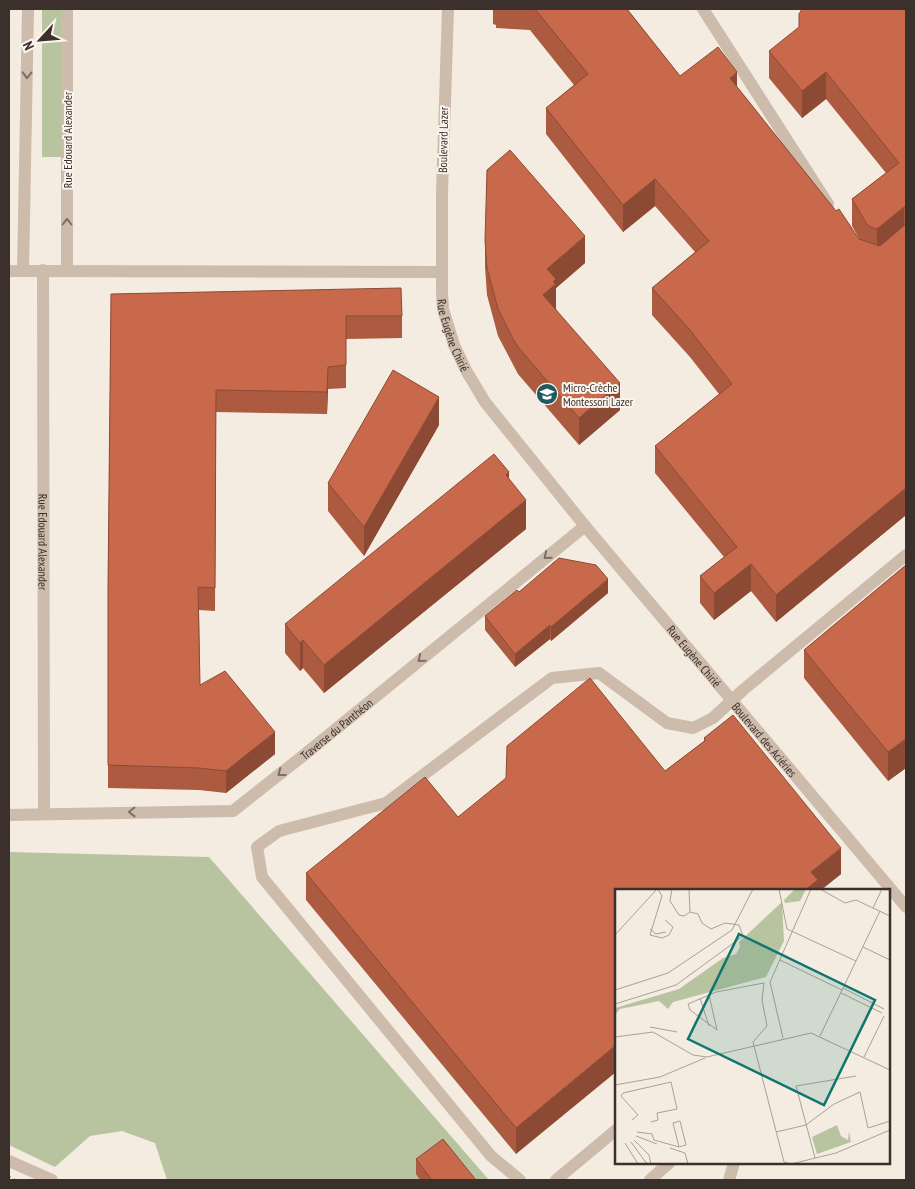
<svg xmlns="http://www.w3.org/2000/svg" width="915" height="1189" font-family="'PT Sans Narrow',sans-serif">
	<style>
		.green { fill: #b8c4a0 }
		.lines { fill: none; stroke-linecap: round; stroke-linejoin: round }
		.minor { stroke: #cdbbac; stroke-width: 12 }
		.rail { stroke: #3b302b; stroke-width: 4; stroke-dasharray: 1 4; stroke-linecap: butt }
		.wall { fill: #ac5a40 }
		.shaded-wall { fill: #8c4a34 }
		.building { fill: #c8694b; stroke: #8c4a34 }
		.oneway { stroke: #7d6f65 }
		.labels { text-anchor: middle; dominant-baseline: central; stroke-width: 4; stroke-linejoin: round; paint-order: stroke }
		.street-label { font-size: 12px; fill: #3b302b; stroke: #fbf5ee }
		.poi-label { font-size: 12px; fill: #3b302b; stroke: #fbf5ee; text-anchor: start }
		.inset-road { fill: none; stroke: #aaa098; stroke-width: 1 }
		.view { fill: #0f766e; fill-opacity: 0.15; stroke: #0f766e; stroke-width: 2.5 }
		.inset-edge { fill: none; stroke: #3b302b; stroke-width: 2.5 }
	</style>
	<rect width="100%" height="100%" fill="#f4ebe1"/>
	<path class="green" d="M42 9H61V157H42Z
		M9 852 209 857 489 1180H167L155 1143 122 1131 90 1136 55 1167 9 1145Z"/>
	<g class="lines">
		<g class="minor">
			<path id="s1" d="M448 9 442 193V292L443 309 454 345 467 372 485 402 585 526 906 907"/>
			<path d="M703 9 828 204"/>
			<path id="s2" d="M43 270 44 814"/>
			<path d="M9 271 441 272"/>
			<path d="M23 271 28 9"/>
			<path d="M67 271V9"/>
			<path id="s3" d="M9 815 233 811 304 755 585 526"/>
			<path d="M9 1161 52 1180"/>
			<path d="M520 1180 491 1156 262 877 257 847 279 831 386 803 552 678 599 673 667 723 693 728 713 718 743 690 906 555"/>
			<path d="M556 1180 616 1130"/>
			<path d="M650 1180 669 1163"/>
			<path d="M729 1180 734 1163"/>
		</g>
		<path class="rail" d="M9 1178 14 1180"/>
	</g>
	<path class="wall" d="M492 9H627L680 76 737 87 836 211 860 240 852 226V199L886 173 826 99 802 118 769 78V51L906 9V515L776 622 751 591 714 620 700 603V576L724 557 655 473V446L719 394 690 357 652 315V288L695 252 655 206 623 232 546 134V108L574 85 530 30 496 28V25L493 24V10Z
		M485 240 585 263 556 288V309L620 410 579 445 518 374 498 336 487 295 485 267Z
		M111 294 402 316V338L346 339V388L328 389 327 414 216 412 215 611 199 610 200 685 275 754 226 793 199 790 108 788V589Z
		M439 425 364 556 328 511V483Z
		M509 479 526 529 324 693 303 668 300 671 285 653V624Z
		M906 565V768L888 781 804 678V650Z
		M519 592 608 593 551 641 550 639 515 667 485 630V616Z
		M704 738 841 874 821 890H616L516 1154 306 900V873L458 817 665 771 704 741Z
		M416 1159 476 1180H420L416 1174Z"/>
	<path class="shaded-wall" d="M737 72V99L730 78Z
		M826 72V99L802 118V91Z
		M655 179V206L623 232V205Z
		M904 207V234L877 256V229Z
		M585 236V263L556 288V311L543 295 547 269Z
		M328 367V389L327 414V392Z
		M620 383V410L579 445V418Z
		M439 397V425L364 556V527Z
		M509 472V500L506 475Z
		M906 488V515L776 622V595Z
		M526 500V529L324 693V665Z
		M751 564V591L714 620V593Z
		M608 579V593L551 641V627Z
		M550 625V639L515 667V654Z
		M303 640V668L300 671V643Z
		M275 732V754L226 793V771Z
		M906 739V768L888 781V752Z
		M841 848V874L821 890H805L811 872Z
		M616 1045V1072L516 1154V1128Z"/>
	<path class="building" d="M535 9H627L680 76 718 47 737 72 730 78 836 211 839 209 859 239 880 246 906 224V488L776 595 751 564 714 593 700 576 737 547 655 446 732 384 690 330 652 288 709 241 655 179 623 205 546 108 588 74Z
		M802 9H906V208L904 207 877 229 868 226 852 199 899 163 826 72 802 91 769 51 799 27V14Z
		M510 150 585 236 547 269 556 279 553 282 556 284 543 295 620 383 579 418 518 347 513 339 498 309 487 268 485 240 487 170Z
		M401 288 402 316H346V365L328 367 327 392 216 390 215 588 198 587 200 685 225 671 275 732 226 771 199 768 108 765V589L111 294Z
		M393 370 439 397 364 527 328 483Z
		M494 454 509 472 506 475 526 500 324 665 303 640 300 643 285 624Z
		M559 558 596 565 608 579 551 627 550 625 515 654 485 616 517 590 519 592Z
		M906 565V739L888 752 804 650Z
		M590 678 665 771 706 740 704 738 733 715 841 848 811 872 818 880 805 890H616V1045L516 1128 306 873 425 777 458 817 506 778 507 746Z
		M443 1139 476 1180H432L416 1159Z"/>
	<defs><path id="oneway-chevron" d="M-2-3.5L2.5 0L-2 3.5" fill="none" stroke-width="1.6" stroke-linecap="round" stroke-linejoin="round" transform="scale(1.25)"/></defs>
	<g class="oneway">
		<use href="#oneway-chevron" transform="translate(27 75) rotate(91)"/>
		<use href="#oneway-chevron" transform="translate(67 222) rotate(-90)"/>
		<use href="#oneway-chevron" transform="translate(547 556) rotate(141)"/>
		<use href="#oneway-chevron" transform="translate(421 659) rotate(141)"/>
		<use href="#oneway-chevron" transform="translate(281 773) rotate(142)"/>
		<use href="#oneway-chevron" transform="translate(132 812) rotate(179)"/>
	</g>
	<defs>
		<g id="school-disc" transform="scale(1.125)"><circle r="9.5" fill="#1f5a5e" stroke="#fbf5ee"/><path d="M0-5L7-2L0 1L-7-2ZM-4 1L0 2.5L4 1V4Q0 6-4 4Z" fill="#fff"/></g>
	</defs>
	<g fill-rule="evenodd">
		<use href="#school-disc" x="547" y="394"/>
	</g>
	<g class="labels">
		<g class="street-label">
			<text transform="translate(67 140) rotate(-90)">Rue Edouard Alexander</text>
			<text transform="translate(443 140) rotate(-89)">Boulevard Lazer</text>
			<text stroke="none"><textPath href="#s1" startOffset="328">Rue Eugène Chirié</textPath></text>
			<text stroke="none"><textPath href="#s2" startOffset="272">Rue Edouard Alexander</textPath></text>
			<text stroke="none"><textPath href="#s1" startOffset="732">Rue Eugène Chirié</textPath></text>
			<text stroke="none"><textPath href="#s3" startOffset="356">Traverse du Panthéon</textPath></text>
			<text stroke="none"><textPath href="#s1" startOffset="841">Boulevard des Aciéries</textPath></text>
		</g>
		<g class="poi-label">
			<text x="563" y="387">Micro-Crèche<tspan x="563" dy="14">Montessori Lazer</tspan></text>
		</g>
	</g>
	<g transform="translate(615 889)">
		<rect width="275" height="275" fill="#f4ebe1"/>
		<path d="M180 0H191L185 12 170 14 169 11ZM167 13 169 52 151 88 58 113 53 120 44 112 5 120 0 126V119L64 100 108 69 121 65 125 58 124 53ZM222 236 226 247 233 251 234 242 236 253 202 265 197 248Z" fill="#b8c4a0"/>
		<path class="inset-road" d="M43 0 47 7 35 46 47 49 54 46 58 38 50 31M57 0 55 12 64 26 69 27 75 23 74 0M164 0 172 40 241 72M205 0 230 14 241 11M241 11 275 27M258 19 267 0M35 40 41 45 51 43M0 46 42 0M248 58 275 71M165 71 227 101M228 99 269 120M0 101 53 84 117 41 138 0M226 104 267 124M94 106 102 141 75 121 73 115 101 103 149 94 147 111 152 137 138 153 169 273 176 275 221 264 275 241M85 109 94 137M0 115 61 96 128 47 124 36 110 34 96 40 87 34 83 25 75 23M35 138 62 143M205 147 265 22M0 148 38 143 78 166 92 168 196 144 275 181M168 149 155 93 196 0M249 168 269 127M0 196 45 188 90 169M17 231 23 226 6 207 8 204 56 193 62 220 42 224 43 231 36 233M22 243 37 245 39 251 64 258 58 234 65 232 71 256 64 258M161 243 191 236 219 215 245 203 253 239 275 232M21 247 42 255M19 251 34 266 36 275M16 253 32 275M10 254 23 275M55 259 70 264 73 275M200 269 181 197 241 187"/>
		<path class="view" d="M124 45 260 111 209 216 73 150Z"/>
		<rect width="275" height="275" class="inset-edge"/>
	</g>
	<rect width="915" height="1189" fill="none" stroke="#3b302b" stroke-width="20"/>
	<g transform="translate(40 40) rotate(244)" stroke="#fbf5ee" stroke-width="4" paint-order="stroke">
	<path d="M0-4L9 19L0 12L-9 19Z" fill="#3b302b"/>
	<text y="-8" font-size="14" font-weight="bold" text-anchor="middle" fill="#3b302b">N</text>
	</g>
</svg>
